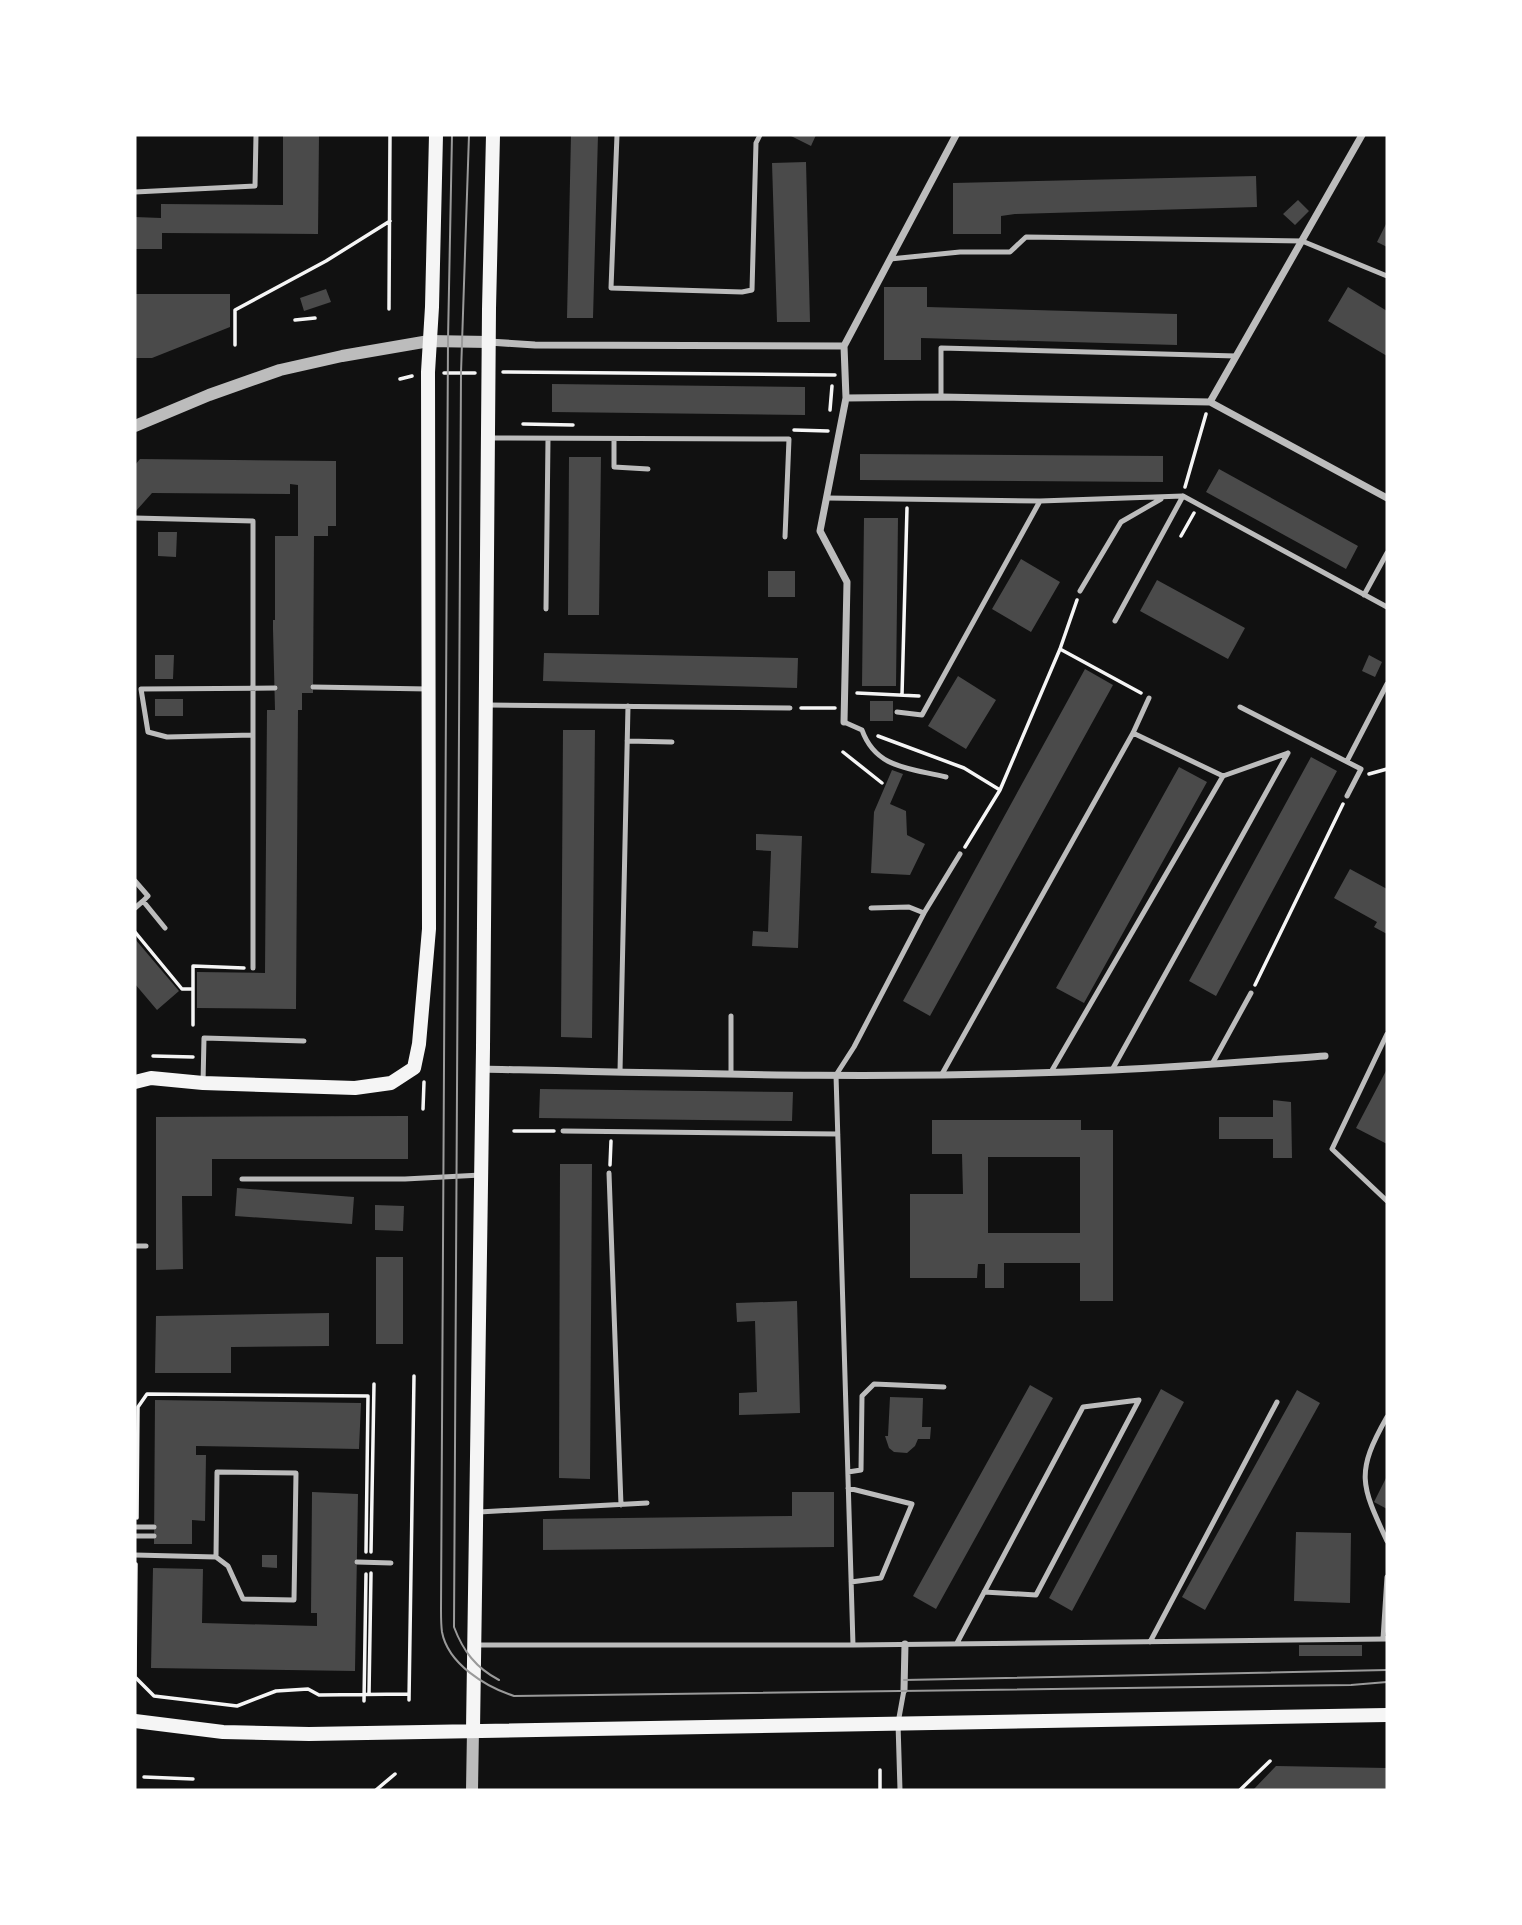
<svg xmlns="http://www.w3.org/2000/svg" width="1522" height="1925" font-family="Bitter,serif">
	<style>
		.building { fill: #4a4a4a; fill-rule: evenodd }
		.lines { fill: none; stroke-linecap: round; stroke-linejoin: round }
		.path { stroke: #f5f5f5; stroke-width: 3.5 }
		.service { stroke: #bcbcbc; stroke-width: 5 }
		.minor { stroke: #bcbcbc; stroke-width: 7 }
		.tertiary { stroke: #bcbcbc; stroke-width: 12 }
		.secondary { stroke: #f5f5f5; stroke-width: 14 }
		.tram { stroke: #9a9a9a; stroke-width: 2 }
	</style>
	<rect width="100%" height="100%" fill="#111"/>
	<path class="building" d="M283 135H319L318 234 162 233V249H135V217L161 218V204L283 205Z
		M571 135H598L593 318H567Z
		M789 135H816L811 146Z
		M806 162 810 322H777L772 163Z
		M1256 176 1257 207 1015 214 1001 216V234H953V183Z
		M1298 200 1309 211 1295 225 1283 214Z
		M1387 222V247L1377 242Z
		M884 287H927V307L1177 314V345L921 338V360H884Z
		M1348 287 1387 311V356L1328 321Z
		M326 289 331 302 304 311 300 298Z
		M136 294H230V327L152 358H135Z
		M552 384 805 387V415L552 412Z
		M860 454 1163 456V482L860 480Z
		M569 457H601L599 615H568Z
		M140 459 336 461V526H328V536H314L313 693H302V710H298L296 1009 197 1008V972L265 973 267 710H275L273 629V620H275V536H298V485L290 484V494L152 493 136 511 135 465Z
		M1219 469 1358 546 1346 569 1206 492Z
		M864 518H898L896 686H862Z
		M158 532H177L176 557 158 556Z
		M1021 559 1060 582 1031 632 992 609Z
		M768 571H795V597H768Z
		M1157 580 1245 628 1228 659 1140 611Z
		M544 653 798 658 797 688 543 681Z
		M155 655H174L173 679H155Z
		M1369 655 1382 662 1375 677 1362 671Z
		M1085 669 1113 685 930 1016 903 1001Z
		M958 676 996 700 966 749 928 726Z
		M155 699H183V716H155Z
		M870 701H893V721H870Z
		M563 730H595L592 1038 561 1037Z
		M1311 757 1337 771 1216 996 1189 981Z
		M1179 767 1207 782 1084 1003 1056 988Z
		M892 770 903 774 890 804 906 811 907 835 925 844 910 875 871 873 874 812Z
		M756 834 802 836 798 948 752 946 753 931 768 932 771 851 756 850Z
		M1350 869 1387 889V934L1374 927 1377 922 1334 898Z
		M135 939 179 991 157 1010 135 984Z
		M1387 1069V1144L1356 1128Z
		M540 1089 793 1092 792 1121 539 1118Z
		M1273 1100 1291 1102 1292 1158H1273V1139H1219V1117H1273Z
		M408 1116V1159H212V1196H182L183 1269 156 1270V1117Z
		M932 1120H1081V1130H1113V1301H1080V1263H1004V1288H985V1264H978L977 1278H910V1194H963L962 1154H932ZM988 1157H1080V1233H988Z
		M560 1164H592L590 1479 559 1478Z
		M237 1188 354 1197 352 1224 235 1216Z
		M375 1205 404 1206 403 1231 375 1230Z
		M376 1257H403V1344H376Z
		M797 1301 800 1413 739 1415V1393L757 1392 755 1321 737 1322 736 1303Z
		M329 1313V1346L231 1347V1373H155L156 1316Z
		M1030 1385 1053 1398 936 1609 913 1596Z
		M1161 1389 1184 1402 1072 1611 1049 1598Z
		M1297 1390 1320 1403 1205 1610 1182 1597Z
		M890 1397 923 1398 922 1427H931L930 1439H918L915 1446 907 1453 894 1452 889 1448 885 1436H888Z
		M155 1400 361 1403 359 1449 196 1446V1455H206L205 1521 192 1520V1544H154Z
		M1387 1476V1509L1374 1502Z
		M312 1492 358 1494 355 1671 151 1668 153 1568 203 1569 202 1623 317 1626V1613H311Z
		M792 1492H834V1547L543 1550V1519L792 1516Z
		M1296 1532 1351 1533 1350 1603 1294 1601Z
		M262 1555H277V1568L262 1567Z
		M1299 1645H1362V1656H1299Z
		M1276 1766 1387 1768V1790H1253Z"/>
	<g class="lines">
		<path class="path" d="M389 309 390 135
			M295 320 315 318
			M235 345V310L326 261 390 221
			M503 372 835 375
			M444 373H475
			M400 379 412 376
			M830 410 832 386
			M523 424 573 425
			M794 430 828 431
			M1185 487 1206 414
			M1181 536 1194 513
			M1060 649 1141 693
			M857 693 919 696
			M902 695 907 508
			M801 708H835
			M878 736 964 768 1000 790
			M843 752 882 783
			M1369 774 1387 769
			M965 847 1000 790 1060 649 1077 600
			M135 932 182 989H192
			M1255 985 1343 804
			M193 1025V966L244 968
			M153 1056 193 1057
			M423 1109 424 1082
			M514 1131H554
			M610 1165 611 1141
			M137 1518 138 1407 147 1394 368 1396 366 1552
			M371 1552 374 1384
			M136 1564 135 1677 154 1696 237 1706 276 1691 308 1689 319 1695 409 1694
			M369 1694 371 1573
			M409 1700 414 1376
			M364 1701 366 1574
			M880 1770V1790
			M144 1777 193 1779
			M376 1790 395 1774
			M1240 1790 1270 1761"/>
		<path class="service" d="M617 135 611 288 742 292 752 290 756 143 760 135
			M135 192 255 186 256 135
			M890 259 960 252H1010L1026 237 1302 241 1387 276
			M941 397V348L1236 356
			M489 438 789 439 785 537
			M614 439V467L648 469
			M827 498 1040 501 1183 496
			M135 518 253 521V968
			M1080 591 1121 522 1161 499
			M1364 595 1387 553
			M546 609 548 439
			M1115 621 1183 496 1387 607
			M313 687 428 689
			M488 705 790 708
			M1240 707 1361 769 1347 796
			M897 712 922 715 1040 501
			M844 722 862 730C876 769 910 768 946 777
			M253 735 167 737 148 732 141 689 275 688
			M627 741 672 742
			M1347 761 1387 684
			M1223 776 1288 753
			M135 881 148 896 143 901
			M135 908 143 901 165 928
			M871 908 909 907 924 913
			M1387 1034 1332 1149 1387 1201
			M1212 1064 1251 993
			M1112 1070 1288 753
			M620 1072 628 706
			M1051 1072 1223 776 1133 733
			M731 1074V1016
			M942 1074 1133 733 1149 698
			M203 1083 204 1038 304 1041
			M563 1131 838 1134
			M609 1173 621 1505
			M242 1179H405L481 1175
			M135 1246H146
			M1387 1417C1355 1473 1361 1485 1387 1541
			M848 1472 861 1470 862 1396 874 1384 944 1387
			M848 1488 912 1504 881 1578 851 1582
			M479 1512 647 1503
			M135 1527H154
			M135 1536H154
			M135 1555 216 1557 228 1566 243 1599 294 1600 296 1473 217 1472 216 1557
			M357 1562 391 1563
			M1383 1639 1387 1577
			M1150 1642 1277 1402
			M957 1643 1083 1407 1139 1400 1036 1595 984 1592
			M477 1645H853L1387 1639
			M853 1645 836 1075 854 1047 924 913 960 854
			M900 1790 898 1723 904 1690"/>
		<path class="minor" d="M489 342 535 345 844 346
			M846 398 941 397 1210 402 1387 498
			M1210 402 1362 135
			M844 722 847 582 820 531 846 398 844 346 956 135
			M483 1069C693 1074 904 1080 1113 1070 1184 1067 1254 1061 1325 1056
			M904 1690 905 1644"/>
		<path class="tertiary" d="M135 426 209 395 280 370 342 356 429 341 489 342
			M472 1790 473 1730"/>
		<path class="secondary" d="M135 1082 151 1078 203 1083 355 1088 391 1083 414 1068 419 1044 429 929 428 372 432 307 436 135
			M135 1721 223 1732 309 1734 1387 1715
			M473 1730 483 1048 489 309 493 135"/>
		<path class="tram" d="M452 135 448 340 441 1610C441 1617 441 1625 442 1632 448 1664 486 1687 514 1696L1351 1685 1387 1682
			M469 135 461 373 454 1627C463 1651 476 1668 499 1680
			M904 1680 1387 1670"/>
	</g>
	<rect width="1522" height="1925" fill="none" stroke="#ffffff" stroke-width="273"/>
</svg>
